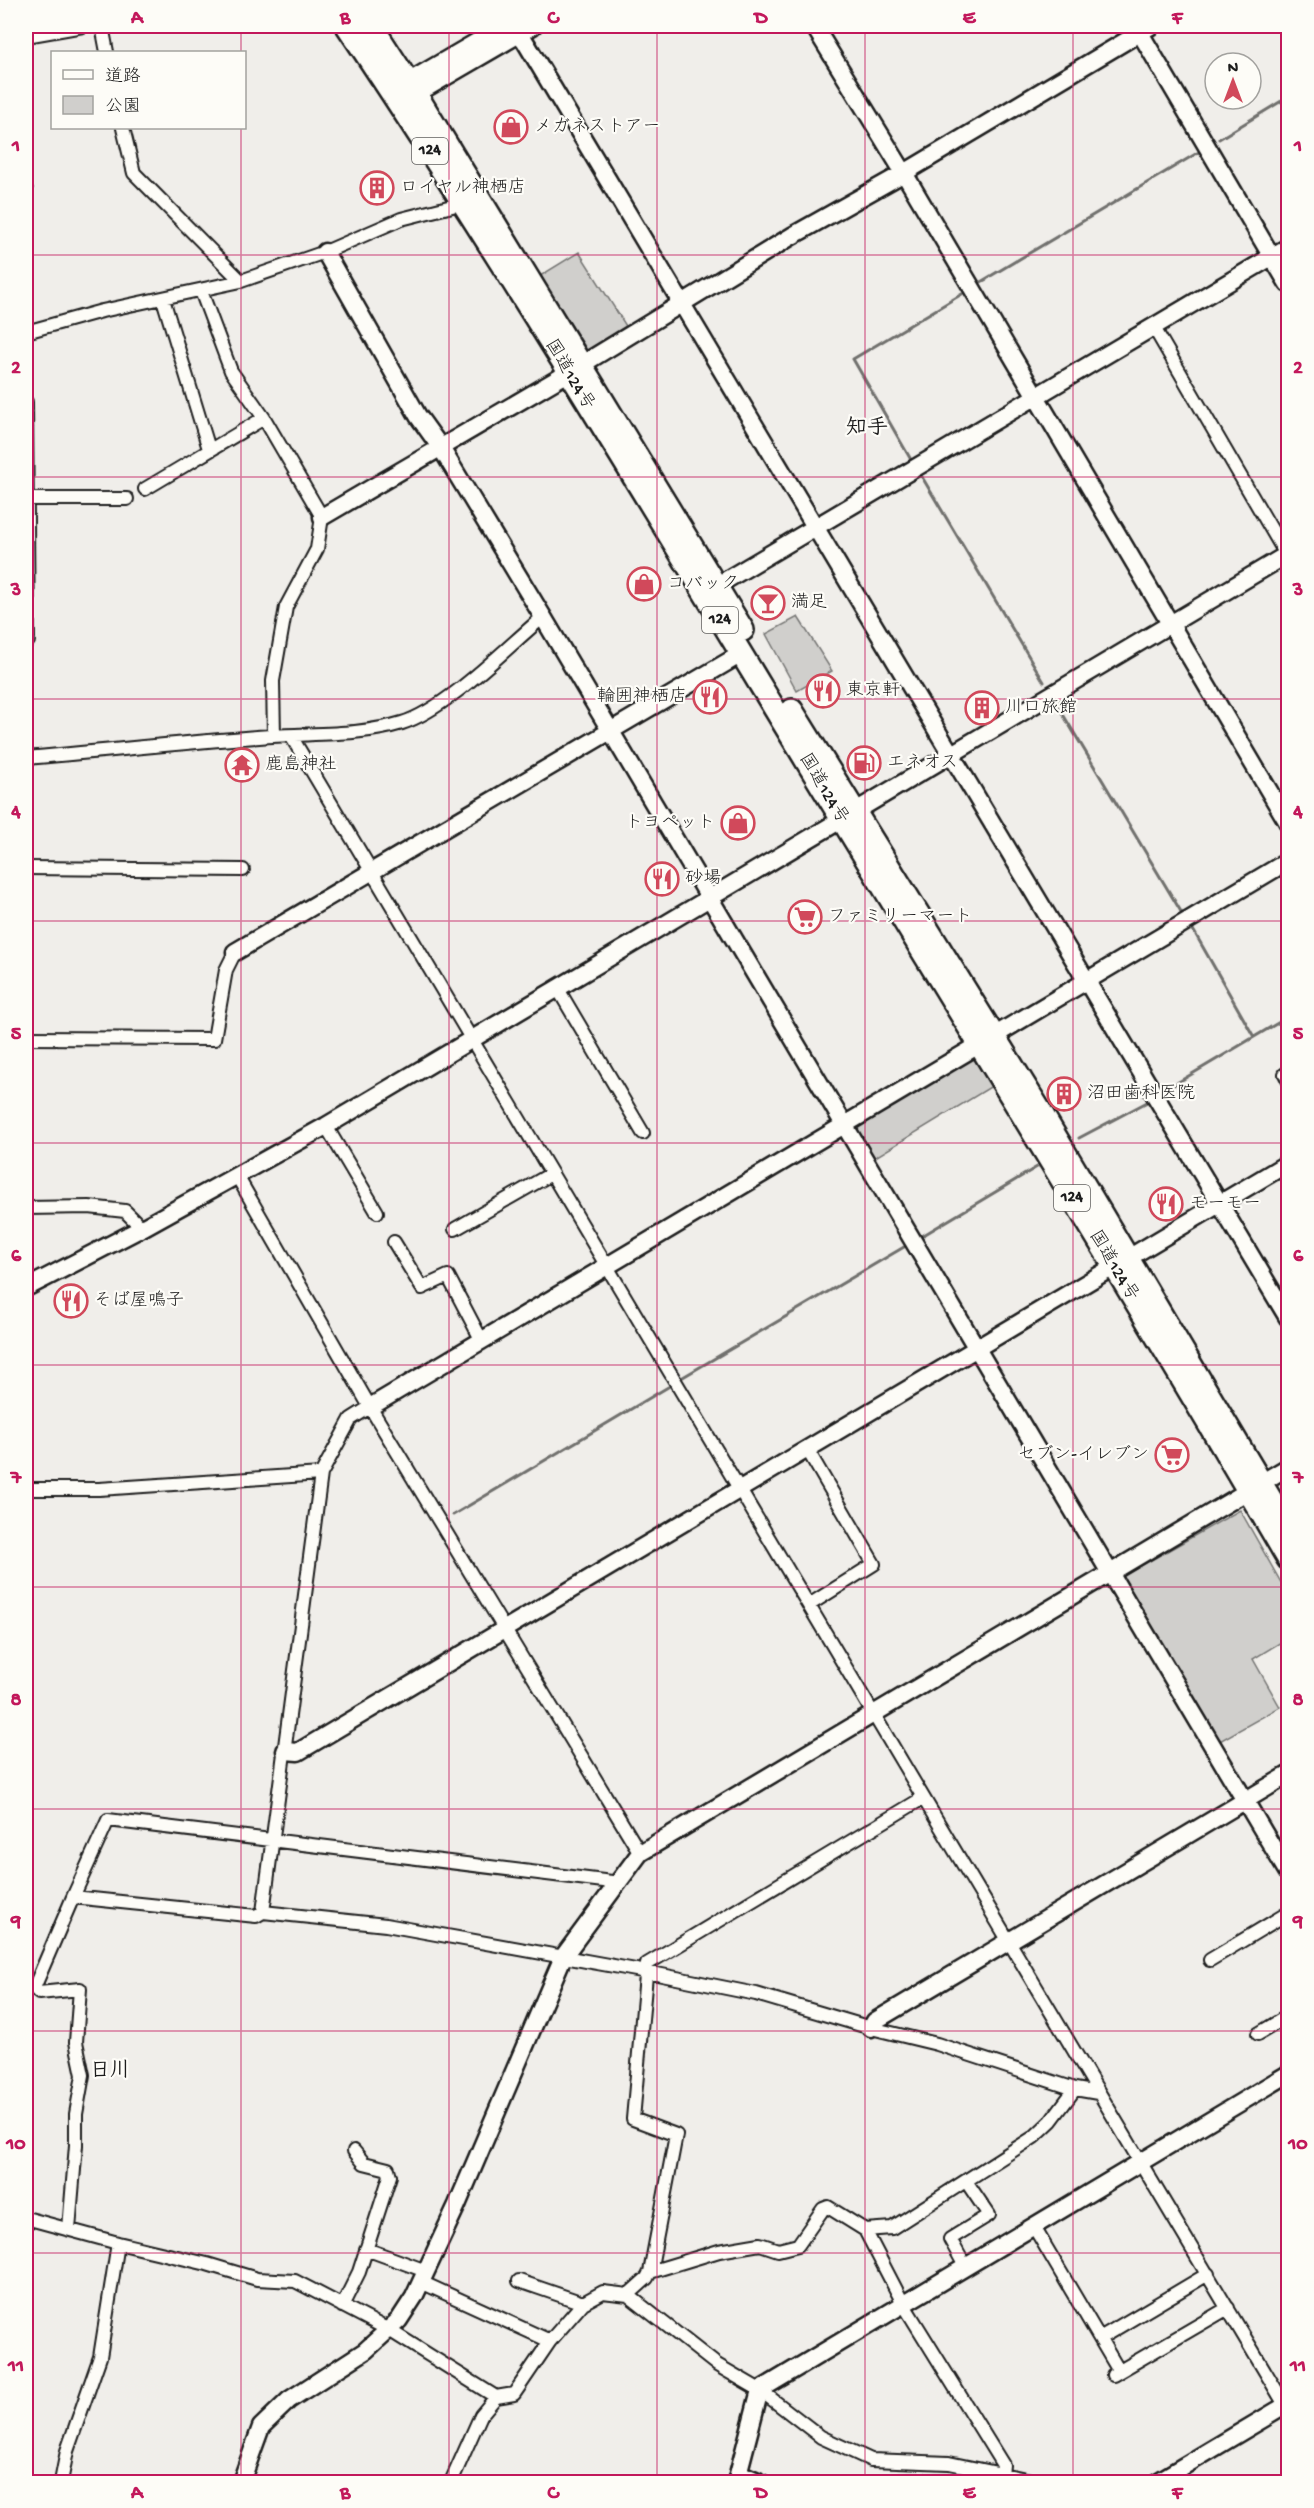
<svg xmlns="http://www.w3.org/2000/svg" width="1314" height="2508" font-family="'Gochi Hand','Klee One',sans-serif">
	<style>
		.green { fill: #d0cfcc; stroke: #767674; stroke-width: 1.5 }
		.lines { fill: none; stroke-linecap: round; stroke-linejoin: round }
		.stream { stroke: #706f6d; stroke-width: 3 }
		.street-casing { stroke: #1c1c1c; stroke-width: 16 }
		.secondary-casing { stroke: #1c1c1c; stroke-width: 21 }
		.highway-casing { stroke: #1c1c1c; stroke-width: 26 }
		.street { stroke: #fdfcf7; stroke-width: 12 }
		.secondary { stroke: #fdfcf7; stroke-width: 16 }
		.highway { stroke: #fdfcf7; stroke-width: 21 }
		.grid { fill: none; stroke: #c2185b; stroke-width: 1.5; stroke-opacity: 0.55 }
		.labels { text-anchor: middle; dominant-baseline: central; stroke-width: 4.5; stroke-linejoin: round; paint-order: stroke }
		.shield { fill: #fdfcf7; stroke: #605f5e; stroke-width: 1.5 }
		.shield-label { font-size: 16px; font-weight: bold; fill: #1c1c1c }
		.poi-label { font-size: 18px; fill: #1c1c1c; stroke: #fdfcf7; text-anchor: start }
		.street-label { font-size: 18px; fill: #1c1c1c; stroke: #fdfcf7 }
		.neighbourhood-label { font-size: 20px; font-weight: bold; fill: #1c1c1c; stroke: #fdfcf7 }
		.quarter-label { font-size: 21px; font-weight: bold; fill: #1c1c1c; stroke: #fdfcf7 }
		.neatline { fill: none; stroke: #c2185b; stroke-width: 2 }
		.grid-label { font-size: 20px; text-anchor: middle; font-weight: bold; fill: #c2185b }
	</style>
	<rect width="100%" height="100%" fill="#f0eeea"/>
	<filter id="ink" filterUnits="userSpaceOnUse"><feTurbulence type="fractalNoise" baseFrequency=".0167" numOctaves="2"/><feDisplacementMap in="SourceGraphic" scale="12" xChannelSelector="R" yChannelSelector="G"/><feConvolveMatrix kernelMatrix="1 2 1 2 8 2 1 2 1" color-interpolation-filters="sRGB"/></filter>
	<g filter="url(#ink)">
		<path class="green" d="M579 252 626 326 587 350 540 276Z
			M798 617 832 671 797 691 766 634Z
			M972 1055 992 1086 874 1158 855 1127Z
			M1240 1510 1288 1595V1638L1253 1659 1280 1707 1218 1742 1123 1576Z"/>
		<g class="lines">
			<path class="stream" d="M1219 139 1288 97
				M987 279 979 283 1199 152
				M910 458 853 359 962 294
				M922 477 1044 682
				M1058 706 1183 915
				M1192 928 1254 1037
				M1165 1090 1288 1017
				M1079 1138 1149 1101
				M922 1236 1037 1167
				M683 1377 904 1247
				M453 1515 668 1387"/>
			<g class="street-casing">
				<path id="street" d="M102 26 107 52
					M26 36 83 26
					M123 128 134 173 241 281
					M26 190V293
					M201 291 231 371 264 418 322 517 317 549 286 607 273 681 274 736
					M163 299 209 449
					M1153 326 1288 558
					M26 332 102 311 241 281 325 252 401 219 464 203
					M26 402 28 641H26
					M145 489 264 418
					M26 499H127
					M291 736 1288 2410
					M26 758C107 751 189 742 271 736 313 733 360 736 402 723 447 709 506 648 543 617
					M26 868 243 870
					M558 989 643 1133
					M26 1038 214 1039 226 970 235 952
					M1285 1074 1288 1080
					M326 1126 377 1212
					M237 1176 370 1407 640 1853
					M26 1208 89 1207 125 1211 142 1228
					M455 1229 551 1174
					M394 1242 422 1288 448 1276 482 1341
					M370 1407 351 1419 321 1474 263 1912 386 1925 647 1972 756 1994 871 2028 937 2044 1075 2089 1098 2093
					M807 1449 874 1564 809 1605
					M26 1489H99L321 1474
					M263 1912 256 1916 73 1897 108 1820 620 1883
					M1210 1960 1288 1913
					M1258 2034 1288 2016
					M966 2181 989 2215 950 2239 966 2268
					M26 2218 118 2243 207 2264 257 2279 295 2281 389 2330 496 2397 514 2394 550 2341 583 2303 603 2292 628 2295 717 2365 760 2390 821 2437 871 2460 949 2463 1040 2482
					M1034 2227 1119 2371
					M69 2229 76 2145V2114L83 2075 76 2042 80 1989 39 1993 34 1988 73 1897
					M865 2230 904 2305 1003 2465 1002 2474
					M366 2249 426 2271
					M650 2272 719 2251 760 2244 778 2250 798 2245 823 2209 828 2207 865 2230 892 2228 1034 2137 1051 2121 1075 2089
					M519 2281 583 2303
					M421 2282 550 2341
					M628 2295 647 2278 650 2272 676 2135 633 2119 647 1964 923 1798
					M342 2306 359 2272 390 2176 388 2169 364 2163 354 2151
					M1100 2338 1208 2274
					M1113 2375 1228 2308
					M61 2482 67 2451 100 2357 118 2243
					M451 2482 481 2415 496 2397"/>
			</g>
			<g class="secondary-casing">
				<path id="secondary" d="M814 26 904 173 1288 823
					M1136 26 1288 284
					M520 33 1288 1318
					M402 91 408 82 504 26
					M406 97 416 94 533 26
					M325 252 418 416 441 448 543 617 1288 1873
					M322 517 568 373 792 236 904 173 1151 26
					M716 586 1288 247
					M235 952 741 654
					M26 1288 142 1228 326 1126 1288 554
					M370 1407 1288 861
					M285 1751 298 1752 1288 1163
					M871 2028 875 2021 1288 1775
					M739 2473 760 2482
					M241 2482 261 2427 289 2400 365 2351 399 2320 414 2297 457 2205 563 1957 640 1853 1288 1467
					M736 2482 760 2390 1288 2074
					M1157 2482 1288 2404"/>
			</g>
			<g class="highway-casing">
				<path id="highway" d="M347 26C511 271 663 525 816 777 974 1037 1135 1296 1288 1559
					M372 26 416 94 743 630
					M792 710 1040 1110 1288 1528"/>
			</g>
			<use href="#street" class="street"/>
			<use href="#secondary" class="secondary"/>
			<use href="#highway" class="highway"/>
		</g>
	</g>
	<path class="grid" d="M241 26V52M449 26V2482M657 26V2482M865 26V2482M1073 26V2482M241 128V2482M26 255H1288M26 477H1288M26 699H1288M26 921H1288M26 1143H1288M26 1365H1288M26 1587H1288M26 1809H1288M26 2031H1288M26 2253H1288"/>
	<defs>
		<g id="shop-ring" transform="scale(1.725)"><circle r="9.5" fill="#fdfcf7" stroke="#d1495b" stroke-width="1.5"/><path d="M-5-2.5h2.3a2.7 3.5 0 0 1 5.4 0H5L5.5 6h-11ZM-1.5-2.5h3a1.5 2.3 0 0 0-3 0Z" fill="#d1495b"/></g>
		<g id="building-ring" transform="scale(1.725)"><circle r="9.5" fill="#fdfcf7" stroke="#d1495b" stroke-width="1.5"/><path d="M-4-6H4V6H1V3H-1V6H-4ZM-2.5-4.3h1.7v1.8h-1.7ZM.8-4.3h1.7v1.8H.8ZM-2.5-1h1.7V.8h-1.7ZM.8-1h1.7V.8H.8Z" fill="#d1495b"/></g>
		<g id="bar-ring" transform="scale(1.725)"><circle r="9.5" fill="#fdfcf7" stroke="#d1495b" stroke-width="1.5"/><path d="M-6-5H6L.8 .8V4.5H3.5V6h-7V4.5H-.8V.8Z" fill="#d1495b"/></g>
		<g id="restaurant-ring" transform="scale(1.725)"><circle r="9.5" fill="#fdfcf7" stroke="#d1495b" stroke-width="1.5"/><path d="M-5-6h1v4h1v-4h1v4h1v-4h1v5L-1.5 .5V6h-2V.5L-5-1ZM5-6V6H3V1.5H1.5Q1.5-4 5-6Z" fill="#d1495b"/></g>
		<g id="fuel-ring" transform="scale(1.725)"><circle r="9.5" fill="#fdfcf7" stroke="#d1495b" stroke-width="1.5"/><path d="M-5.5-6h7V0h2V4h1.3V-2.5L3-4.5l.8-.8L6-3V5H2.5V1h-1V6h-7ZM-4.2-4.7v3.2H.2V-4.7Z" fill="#d1495b"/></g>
		<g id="temple-ring" transform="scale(1.725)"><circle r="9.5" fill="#fdfcf7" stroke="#d1495b" stroke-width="1.5"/><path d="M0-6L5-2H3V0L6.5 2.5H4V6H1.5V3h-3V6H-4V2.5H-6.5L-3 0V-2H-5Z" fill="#d1495b"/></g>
		<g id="supermarket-ring" transform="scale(1.725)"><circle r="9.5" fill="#fdfcf7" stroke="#d1495b" stroke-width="1.5"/><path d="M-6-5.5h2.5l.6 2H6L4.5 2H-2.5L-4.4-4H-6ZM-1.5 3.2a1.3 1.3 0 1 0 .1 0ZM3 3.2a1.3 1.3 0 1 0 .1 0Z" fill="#d1495b"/></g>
	</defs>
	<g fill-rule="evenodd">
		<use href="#shop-ring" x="511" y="127"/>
		<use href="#building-ring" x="377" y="188"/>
		<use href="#shop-ring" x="644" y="584"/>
		<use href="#bar-ring" x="768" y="603"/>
		<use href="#restaurant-ring" x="823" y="691"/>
		<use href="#restaurant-ring" x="710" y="697"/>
		<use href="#building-ring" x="982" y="708"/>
		<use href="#fuel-ring" x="864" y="763"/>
		<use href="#temple-ring" x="242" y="765"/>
		<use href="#shop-ring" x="738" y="823"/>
		<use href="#restaurant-ring" x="662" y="879"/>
		<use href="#supermarket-ring" x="805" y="917"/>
		<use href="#building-ring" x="1064" y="1094"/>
		<use href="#restaurant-ring" x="1166" y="1204"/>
		<use href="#restaurant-ring" x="71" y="1301"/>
		<use href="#supermarket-ring" x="1172" y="1455"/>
	</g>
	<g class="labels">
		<g class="shield">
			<rect x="412" y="138" width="36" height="26" rx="4.5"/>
			<rect x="702" y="607" width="36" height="26" rx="4.5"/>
			<rect x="1054" y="1185" width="36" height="26" rx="4.5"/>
		</g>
		<g class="shield-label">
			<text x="430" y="151">124</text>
			<text x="720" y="620">124</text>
			<text x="1072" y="1198">124</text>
		</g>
		<g class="poi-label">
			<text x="534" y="127">メガネストアー</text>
			<text x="400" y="188">ロイヤル神栖店</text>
			<text x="667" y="584">コバック</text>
			<text x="791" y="603">満足</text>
			<text x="846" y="691">東京軒</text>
			<text x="687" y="697" text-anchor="end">輪囲神栖店</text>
			<text x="1005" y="708">川口旅館</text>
			<text x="887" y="763">エネオス</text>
			<text x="265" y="765">鹿島神社</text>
			<text x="715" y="823" text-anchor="end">トヨペット</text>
			<text x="685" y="879">砂場</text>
			<text x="828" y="917">ファミリーマート</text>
			<text x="1087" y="1094">沼田歯科医院</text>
			<text x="1189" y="1204">モーモー</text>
			<text x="94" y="1301">そば屋鳴子</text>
			<text x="1149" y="1455" text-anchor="end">セブン-イレブン</text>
		</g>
		<g class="street-label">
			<text transform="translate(569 375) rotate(59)">国道124号</text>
			<text transform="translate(823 789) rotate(59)">国道124号</text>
			<text transform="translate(1113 1266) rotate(59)">国道124号</text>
		</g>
		<g class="neighbourhood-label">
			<text x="110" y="2072">日川</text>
		</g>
		<g class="quarter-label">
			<text x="867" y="429">知手</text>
		</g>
	</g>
	<rect width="1314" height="2508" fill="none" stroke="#fdfcf7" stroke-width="66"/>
	<rect x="51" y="51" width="195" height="78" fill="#fdfcf7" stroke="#a3a29f" stroke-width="1.5"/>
	<rect x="63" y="70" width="30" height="9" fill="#fdfcf7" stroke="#a3a29f" stroke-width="1.5"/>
	<text x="105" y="81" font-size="18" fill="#1c1c1c">道路</text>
	<rect x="63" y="96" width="30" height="18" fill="#d0cfcc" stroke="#a3a29f" stroke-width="1.5"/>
	<text x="105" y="111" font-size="18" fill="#1c1c1c">公園</text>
	<g transform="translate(1233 81)"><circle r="28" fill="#fdfcf7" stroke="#a3a29f" stroke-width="1.5"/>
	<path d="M0-4.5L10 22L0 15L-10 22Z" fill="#d1495b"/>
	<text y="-9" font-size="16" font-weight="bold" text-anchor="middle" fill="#1c1c1c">N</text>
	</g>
	<rect x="33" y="33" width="1248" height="2442" class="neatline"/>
	<g class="grid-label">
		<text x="137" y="23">A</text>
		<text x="345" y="23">B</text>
		<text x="553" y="23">C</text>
		<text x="761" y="23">D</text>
		<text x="969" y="23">E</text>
		<text x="1177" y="23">F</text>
		<text x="16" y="151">1</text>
		<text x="1298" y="151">1</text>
		<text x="16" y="373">2</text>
		<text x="1298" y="373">2</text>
		<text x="16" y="595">3</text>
		<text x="1298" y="595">3</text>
		<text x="16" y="817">4</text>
		<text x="1298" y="817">4</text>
		<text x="16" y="1039">5</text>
		<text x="1298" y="1039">5</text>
		<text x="16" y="1261">6</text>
		<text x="1298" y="1261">6</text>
		<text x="16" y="1483">7</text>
		<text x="1298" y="1483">7</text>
		<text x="16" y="1705">8</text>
		<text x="1298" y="1705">8</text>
		<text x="16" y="1927">9</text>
		<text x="1298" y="1927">9</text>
		<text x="16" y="2149">10</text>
		<text x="1298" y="2149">10</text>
		<text x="16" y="2371">11</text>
		<text x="1298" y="2371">11</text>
		<text x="137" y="2498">A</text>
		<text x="345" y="2498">B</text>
		<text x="553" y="2498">C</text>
		<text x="761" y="2498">D</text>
		<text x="969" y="2498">E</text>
		<text x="1177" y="2498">F</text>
	</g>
</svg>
